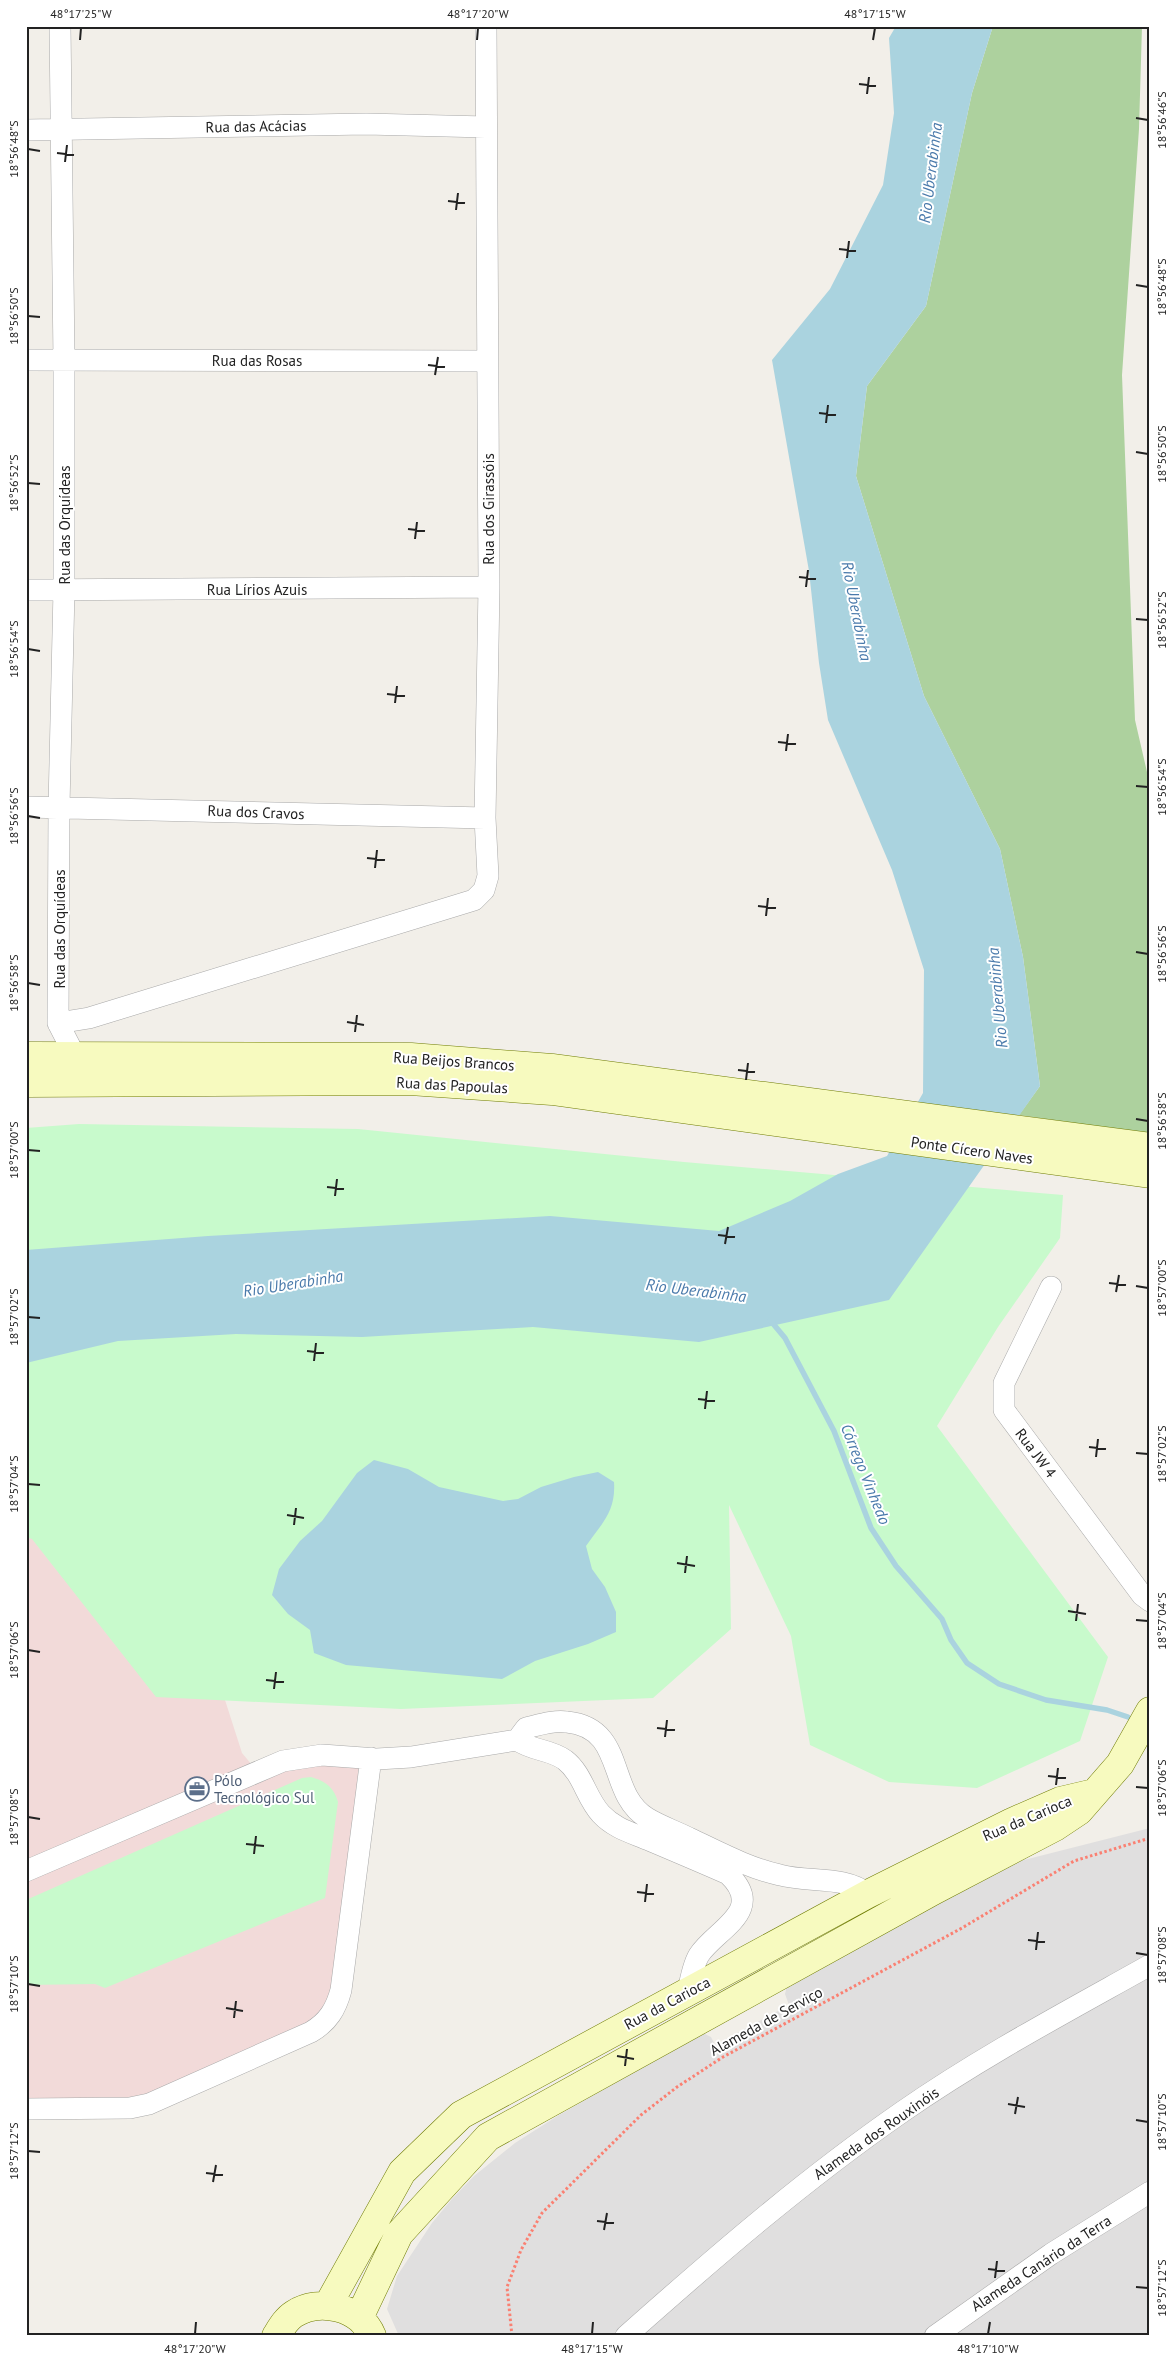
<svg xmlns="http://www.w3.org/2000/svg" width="1176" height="2362" font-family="'PT Sans',sans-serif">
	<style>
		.residential { fill: #e0dfdf }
		.commercial { fill: #f2dad9 }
		.forest { fill: #add19e }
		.park { fill: #c8facc }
		.water { fill: #aad3df }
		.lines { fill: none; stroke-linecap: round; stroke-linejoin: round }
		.stream { stroke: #aad3df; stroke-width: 5.5 }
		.street-casing { stroke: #a9a9a9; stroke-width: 22 }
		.secondary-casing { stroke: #707d05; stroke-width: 29 }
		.path { stroke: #fa8072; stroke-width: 3; stroke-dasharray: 2.5 2.5; stroke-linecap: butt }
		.street { stroke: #fff; stroke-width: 21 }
		.secondary { stroke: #f7fabf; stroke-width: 28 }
		.ticks { fill: none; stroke: #222; stroke-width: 2 }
		.labels { text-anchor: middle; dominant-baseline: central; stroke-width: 4; stroke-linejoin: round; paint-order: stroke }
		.street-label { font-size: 15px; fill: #222; stroke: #fff }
		.service-label { font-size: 15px; fill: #4e5e75; stroke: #fff; text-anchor: start }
		.water-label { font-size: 16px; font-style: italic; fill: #4a7aab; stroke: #fff }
		.neatline { fill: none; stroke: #222; stroke-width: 2 }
		.ticks-label { font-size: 12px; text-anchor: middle; fill: #222 }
	</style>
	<rect width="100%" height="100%" fill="#f2efe9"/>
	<path class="residential" d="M1150 1828V2336H399L387 2309 397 2276 432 2223 452 2199 474 2176 515 2143 559 2115 703 2033 711 2037 715 2045 789 2005 785 1994 787 1986 1004 1865Z"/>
	<path class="commercial" d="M26 1517 217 1675 242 1753 258 1772 371 1758 332 2013 171 2096 26 2109Z"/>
	<path class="forest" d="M993 26H1142L1139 129 1122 375 1135 720 1150 785V1134L1019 1115 1040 1086 1023 957 1000 849 924 696 856 476 867 386 926 306 972 93Z"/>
	<path class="park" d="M79 1124 358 1129 684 1162 1063 1195 1060 1238 998 1327 937 1426 1108 1657 1080 1741 977 1788 889 1782 810 1745 791 1636 729 1505 731 1629 653 1698 401 1709 156 1697 32 1539 26 1537V1128Z
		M311 1777C325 1781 334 1787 338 1802L325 1898 105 1988 95 1984 26 1985V1900L302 1778Z"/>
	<path class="water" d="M896 26H993L972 93 926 306 867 386 856 476 924 696 1000 849 1023 957 1040 1086 889 1300 699 1342 533 1327 362 1337 236 1334 118 1341 26 1363V1250L208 1236 550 1216 719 1231 790 1201 838 1174 887 1156 923 1093 924 970 892 870 828 720 819 663 809 571 772 360 830 289 883 185 894 113 889 38Z
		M374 1460 408 1469 439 1487 503 1501 518 1499 541 1487 574 1477 598 1472 614 1482C616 1512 602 1523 586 1546L592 1569 605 1587 616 1612V1632L588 1644 535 1661 502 1679 346 1665 314 1653 310 1630 288 1614 272 1595 279 1569 300 1541 322 1521 357 1473Z"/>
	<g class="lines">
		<path class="stream" d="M770 1320 785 1338 834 1431 871 1528 896 1566 942 1619 951 1640 967 1663 999 1684 1046 1700 1107 1710 1128 1717"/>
		<g class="street-casing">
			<path id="street" d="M60 26 64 360V590L59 806 58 1023 75 1056
				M26 130 366 124 486 127
				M26 360 487 361
				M26 590 489 587
				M26 807 485 818
				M58 1023 89 1018 474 900 484 890 488 876 485 818 489 587 486 26
				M1051 1287 1004 1383V1410L1142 1595 1150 1601
				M517 1740 526 1728C539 1725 554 1720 567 1722 627 1728 606 1793 647 1818 660 1826 675 1831 689 1838 719 1852 748 1868 780 1875 809 1883 844 1875 868 1894
				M26 1871 283 1761 322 1755 377 1759 411 1757 517 1740C532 1751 550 1749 565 1760 583 1774 586 1798 601 1814 615 1829 633 1833 651 1841 677 1852 703 1863 728 1874 767 1911 716 1929 699 1955 693 1965 690 1981 688 1993
				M26 2109 130 2108 149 2104 311 2032C328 2022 336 2009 341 1990L371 1758
				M626 2336C715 2257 804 2180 902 2112 981 2057 1066 2012 1150 1965
				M935 2336 1051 2254 1150 2192"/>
		</g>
		<g class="secondary-casing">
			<path id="secondary" d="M26 1056 411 1057 552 1068 1150 1147
				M26 1083 410 1081 552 1091 1150 1174
				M328 2305 402 2172 461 2115 868 1894 1012 1822 1060 1801 1094 1793
				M359 2318 399 2234 488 2137 933 1891 1055 1827 1079 1811 1120 1764 1150 1711
				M276 2336C281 2328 286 2319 294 2314 319 2298 360 2306 372 2336"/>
		</g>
		<path class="path" d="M512 2336 507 2287 521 2250 542 2213 641 2115 677 2087 723 2057 962 1928 1074 1861 1150 1838"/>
		<use href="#street" class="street"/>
		<use href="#secondary" class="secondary"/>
	</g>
	<path class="ticks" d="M80 40 81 28M477 40 478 28M873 40 875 28M859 84 876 86M867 94 869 77M1136 118 1148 120M28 149 40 151M57 153 74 155M65 162 67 145M448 201 465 203M456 210 458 193M839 249 856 251M847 258 849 241M1136 285 1148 287M28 316 40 317M428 365 445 367M435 375 438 357M819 413 836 415M826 423 828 405M1136 452 1148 454M28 483 40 484M408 529 425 531M415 539 417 522M799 577 816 579M806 587 808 570M1136 619 1148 620M28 649 40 651M387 694 405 696M395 703 397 686M778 742 796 744M786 751 788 734M1136 786 1148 787M28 816 40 818M367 858 385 860M375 868 377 850M758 906 776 908M766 916 768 898M1136 952 1148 954M28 983 40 985M347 1022 364 1025M355 1032 357 1015M738 1070 755 1072M746 1080 748 1063M1136 1119 1148 1121M28 1150 40 1151M327 1187 344 1189M335 1196 337 1179M718 1235 735 1237M725 1244 728 1227M1109 1283 1126 1285M1136 1286 1148 1288M1116 1292 1119 1275M28 1317 40 1318M307 1351 324 1353M314 1361 316 1343M698 1399 715 1401M705 1409 707 1391M1089 1447 1106 1449M1136 1453 1148 1454M1096 1457 1098 1439M28 1484 40 1485M287 1515 304 1518M294 1525 296 1508M677 1563 695 1566M685 1573 687 1556M1068 1611 1086 1614M1136 1620 1148 1621M1076 1621 1078 1604M28 1650 40 1652M266 1680 284 1682M274 1689 276 1672M657 1728 675 1730M665 1737 667 1720M1048 1776 1066 1778M1056 1785 1058 1768M1136 1787 1148 1788M28 1817 40 1819M246 1844 264 1846M254 1854 256 1836M637 1892 654 1894M645 1902 647 1884M1028 1940 1045 1942M1036 1950 1038 1932M1136 1953 1148 1955M28 1984 40 1986M226 2008 243 2011M234 2018 236 2001M617 2056 634 2059M625 2066 627 2049M1008 2104 1025 2107M1015 2114 1018 2097M1136 2120 1148 2122M28 2151 40 2152M206 2173 223 2175M213 2182 216 2165M597 2221 614 2223M604 2230 607 2213M988 2269 1005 2271M995 2278 997 2261M1136 2287 1148 2288M195 2334 196 2322M592 2334 593 2322M988 2334 990 2322"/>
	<defs>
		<g id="office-ring" transform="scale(1.25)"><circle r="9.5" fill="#fff" stroke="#5c6f8a" stroke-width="1.5"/><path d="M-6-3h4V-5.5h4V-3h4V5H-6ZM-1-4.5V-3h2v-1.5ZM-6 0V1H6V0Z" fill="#5c6f8a"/></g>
	</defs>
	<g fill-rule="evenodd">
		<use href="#office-ring" x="197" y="1789"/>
	</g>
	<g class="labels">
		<g class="street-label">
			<text transform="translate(256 126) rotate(-1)">Rua das Acácias</text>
			<text x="257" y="360">Rua das Rosas</text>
			<text transform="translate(488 509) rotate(-90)">Rua dos Girassóis</text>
			<text transform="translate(64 525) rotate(-90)">Rua das Orquídeas</text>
			<text x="257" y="589">Rua Lírios Azuis</text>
			<text transform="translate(256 812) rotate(2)">Rua dos Cravos</text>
			<text transform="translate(59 929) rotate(-90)">Rua das Orquídeas</text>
			<text transform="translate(454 1061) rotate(4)">Rua Beijos Brancos</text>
			<text transform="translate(452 1085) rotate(3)">Rua das Papoulas</text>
			<text transform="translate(972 1150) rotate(8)">Ponte Cícero Naves</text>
			<text transform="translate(1036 1453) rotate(53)">Rua JW 4</text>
			<text transform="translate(1027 1818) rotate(-23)">Rua da Carioca</text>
			<text transform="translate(667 2003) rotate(-28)">Rua da Carioca</text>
			<text transform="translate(766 2021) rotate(-29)">Alameda de Serviço</text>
			<text transform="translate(876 2133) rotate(-35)">Alameda dos Rouxinóis</text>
			<text transform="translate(1041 2263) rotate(-33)">Alameda Canário da Terra</text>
		</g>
		<g class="service-label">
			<text x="214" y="1780">Pólo<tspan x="214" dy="17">Tecnológico Sul</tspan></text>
		</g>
		<g class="water-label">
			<text transform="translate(930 173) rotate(-83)">Rio Uberabinha</text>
			<text transform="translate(857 611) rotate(79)">Rio Uberabinha</text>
			<text transform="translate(997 998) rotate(-95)">Rio Uberabinha</text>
			<text transform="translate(293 1283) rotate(-9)">Rio Uberabinha</text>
			<text transform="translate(696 1290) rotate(7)">Rio Uberabinha</text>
			<text transform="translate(866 1474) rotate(68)">Córrego Vinhedo</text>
		</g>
	</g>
	<rect width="1176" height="2362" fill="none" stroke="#ffffff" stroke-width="55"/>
	<rect x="28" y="28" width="1120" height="2306" class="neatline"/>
	<g class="ticks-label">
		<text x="81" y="18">48°17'25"W</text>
		<text x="478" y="18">48°17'20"W</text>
		<text x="875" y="18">48°17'15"W</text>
		<text transform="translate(1162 120) rotate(-90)" y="4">18°56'46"S</text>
		<text transform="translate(14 149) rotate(-90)" y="4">18°56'48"S</text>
		<text transform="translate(1162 287) rotate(-90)" y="4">18°56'48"S</text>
		<text transform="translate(14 316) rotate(-90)" y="4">18°56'50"S</text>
		<text transform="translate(1162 454) rotate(-90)" y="4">18°56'50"S</text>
		<text transform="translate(14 483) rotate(-90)" y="4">18°56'52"S</text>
		<text transform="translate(1162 620) rotate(-90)" y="4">18°56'52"S</text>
		<text transform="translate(14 649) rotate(-90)" y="4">18°56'54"S</text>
		<text transform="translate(1162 787) rotate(-90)" y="4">18°56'54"S</text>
		<text transform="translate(14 816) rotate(-90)" y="4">18°56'56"S</text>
		<text transform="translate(1162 954) rotate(-90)" y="4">18°56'56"S</text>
		<text transform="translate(14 983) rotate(-90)" y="4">18°56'58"S</text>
		<text transform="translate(1162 1121) rotate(-90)" y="4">18°56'58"S</text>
		<text transform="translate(14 1150) rotate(-90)" y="4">18°57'00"S</text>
		<text transform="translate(1162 1288) rotate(-90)" y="4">18°57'00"S</text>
		<text transform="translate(14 1317) rotate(-90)" y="4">18°57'02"S</text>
		<text transform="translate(1162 1454) rotate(-90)" y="4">18°57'02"S</text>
		<text transform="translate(14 1484) rotate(-90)" y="4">18°57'04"S</text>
		<text transform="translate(1162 1621) rotate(-90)" y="4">18°57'04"S</text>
		<text transform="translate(14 1650) rotate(-90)" y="4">18°57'06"S</text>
		<text transform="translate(1162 1788) rotate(-90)" y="4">18°57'06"S</text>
		<text transform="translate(14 1817) rotate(-90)" y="4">18°57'08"S</text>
		<text transform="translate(1162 1955) rotate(-90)" y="4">18°57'08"S</text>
		<text transform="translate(14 1984) rotate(-90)" y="4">18°57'10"S</text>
		<text transform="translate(1162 2122) rotate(-90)" y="4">18°57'10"S</text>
		<text transform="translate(14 2151) rotate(-90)" y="4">18°57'12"S</text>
		<text transform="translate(1162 2288) rotate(-90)" y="4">18°57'12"S</text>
		<text x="195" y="2353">48°17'20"W</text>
		<text x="592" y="2353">48°17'15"W</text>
		<text x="988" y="2353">48°17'10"W</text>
	</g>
</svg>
